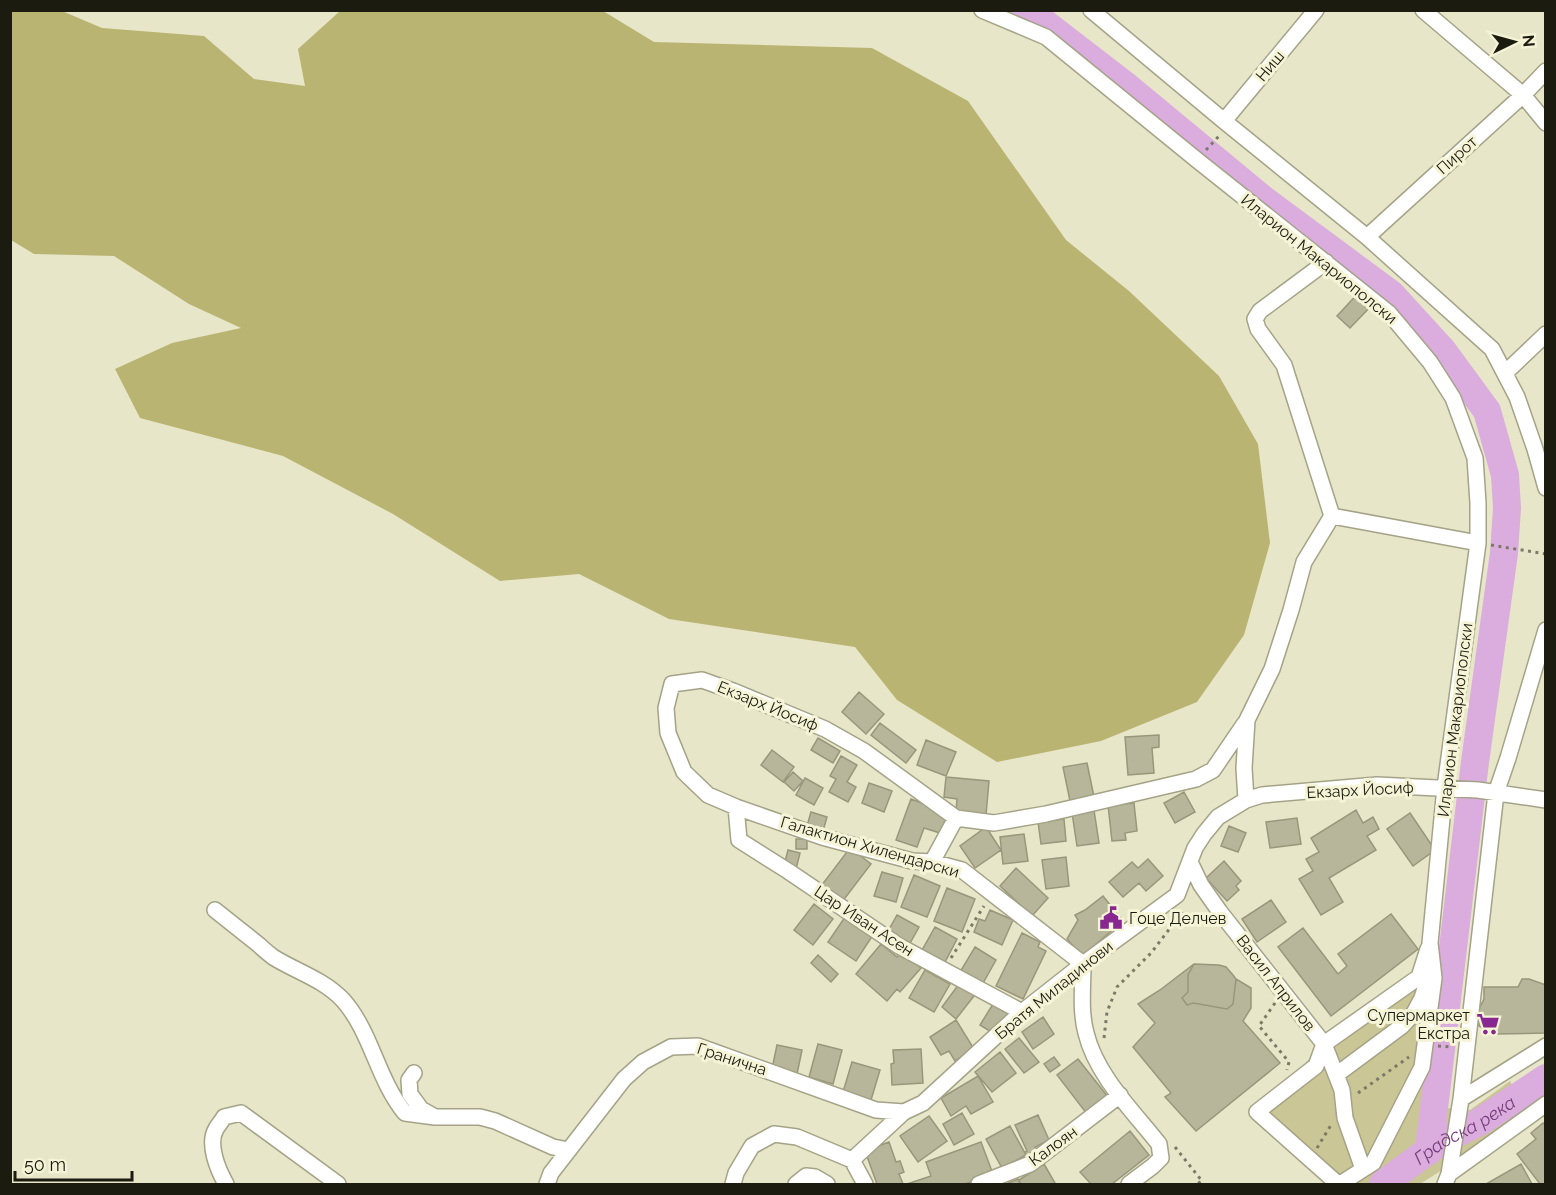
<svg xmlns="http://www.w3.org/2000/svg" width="1556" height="1195" font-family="Raleway,sans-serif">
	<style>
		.green { fill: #cac695 }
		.forest { fill: #bab472 }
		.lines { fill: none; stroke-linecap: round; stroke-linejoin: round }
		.river { stroke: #dbacde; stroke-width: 28 }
		.building { fill: #b8b69a; stroke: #98967b; stroke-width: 1.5 }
		.minor-casing { stroke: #a5a387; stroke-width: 18 }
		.path { stroke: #7c7a67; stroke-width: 3; stroke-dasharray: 3 4.5; stroke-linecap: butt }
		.minor { stroke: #fff; stroke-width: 15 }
		.labels { text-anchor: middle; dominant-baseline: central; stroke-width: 6; stroke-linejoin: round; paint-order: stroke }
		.street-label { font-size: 16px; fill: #1c1b10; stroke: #f6f4d6 }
		.poi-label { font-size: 16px; fill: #1c1b10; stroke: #f6f4d6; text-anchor: start }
		.water-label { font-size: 18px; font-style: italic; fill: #753c7a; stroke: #f6f4d6 }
	</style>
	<rect width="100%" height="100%" fill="#e8e6c9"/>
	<path class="green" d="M1419 977 1459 979 1446 1108 1470 1110 1510 1081 1528 1116 1420 1184H1338L1257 1112 1324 1044Z"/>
	<path class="forest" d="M11 10 62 11 102 28 204 36 254 79 305 86 298 49 340 11H603L654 42 872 48 968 101 1066 240 1129 291 1219 376 1258 444 1270 543 1244 635 1197 702 1101 741 997 762 897 700 855 647 669 619 579 574 500 581 393 514 283 456 140 418 115 369 172 343 241 328 189 304 114 256 34 254 11 240Z"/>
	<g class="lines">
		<g class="river">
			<path d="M1020 10 1042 21 1125 85 1264 200 1391 294 1443 351 1487 411 1505 475 1507 508 1504 553 1475 762 1429 1151"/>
			<path id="s1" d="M1383 1184 1440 1142 1481 1121 1546 1078"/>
		</g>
	</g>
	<path class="building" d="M1361 290 1374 303 1350 328 1337 316Z
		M859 692 884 714 866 734 842 712Z
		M880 723 916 750 906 763 871 735Z
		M1159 735V747L1152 748 1154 773 1128 775 1125 737Z
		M818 738 840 751 833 763 811 750Z
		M926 740 956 752 946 776 917 765Z
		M772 750 794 767 783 782 761 765Z
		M841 756 857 765 847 782 856 787 848 802 829 792 836 779 830 776Z
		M1087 763 1094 797 1070 801 1063 767Z
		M793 772 803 781 794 791 784 782Z
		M946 777 989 781 986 815 956 812 957 799 944 797Z
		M805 778 823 788 814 805 796 795Z
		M869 783 892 791 884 812 862 803Z
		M1184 792 1195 812 1175 823 1164 803Z
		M911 799 948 813 940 833 924 828 917 847 896 840Z
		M1134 803 1137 831 1125 833 1126 840 1112 841 1108 805Z
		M1094 810 1099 843 1077 846 1072 813Z
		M1356 810 1363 823 1373 817 1379 829 1367 836 1376 850 1329 878 1343 902 1321 915 1299 879 1313 871 1306 859 1319 852 1311 838Z
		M811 812 827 817 823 831 807 826Z
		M1410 813 1435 850 1413 866 1387 829Z
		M1297 818 1301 844 1270 848 1266 822Z
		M1064 819 1066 841 1041 844 1038 822Z
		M1229 826 1246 833 1238 852 1221 846Z
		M986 827 1001 850 975 868 960 846Z
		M1024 834 1028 861 1003 864 1000 837Z
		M796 839H807V849H796Z
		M850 848 871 864 842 902 821 886Z
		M788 850 800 853 796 869 784 866Z
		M1066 857 1069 886 1046 889 1042 860Z
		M1148 859 1163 876 1146 891 1139 883 1123 897 1109 882 1132 862 1138 868Z
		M1224 861 1241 881 1236 886 1239 890 1227 901 1206 878Z
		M1016 868 1048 898 1032 916 1000 886Z
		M882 872 903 878 896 902 874 896Z
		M914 875 940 886 927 917 901 907Z
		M947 888 975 899 962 932 934 921Z
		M1103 896 1123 921 1082 956 1067 939 1078 920 1075 915 1085 910Z
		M1271 900 1286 922 1257 942 1242 919Z
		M814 904 833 919 813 945 794 930Z
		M990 910 1013 920 1002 945 974 932 979 919 985 921Z
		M1391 914 1418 949 1331 1016 1278 947 1303 928 1338 974 1347 966 1338 954Z
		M897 915 919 927 909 945 887 933Z
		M845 917 873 935 856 961 828 942Z
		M935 927 957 939 944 964 921 952Z
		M1022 933 1040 942 1038 947 1046 951 1023 999 996 986Z
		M881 944 897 957 902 951 921 968 900 992 897 989 887 1001 856 974Z
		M975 947 996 960 982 985 960 972Z
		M818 955 838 974 831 982 811 963Z
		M1194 964 1219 965 1226 967 1233 975 1236 979 1251 988V1008L1243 1021 1280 1063 1196 1131 1165 1097 1171 1093 1133 1047 1155 1023 1138 1004 1160 990Z
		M1194 964 1219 965 1226 967 1233 975 1236 979 1233 1004 1227 1009 1193 1003 1187 1005 1182 998 1188 992V975Z
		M925 970 950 984 934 1012 909 998Z
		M1522 979H1529L1546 985V1033L1494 1034 1479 1026 1478 1011 1484 999V987H1518Z
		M962 980 977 992 956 1019 942 1007Z
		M993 1004 1009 1013 996 1035 980 1025Z
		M1043 1017 1054 1034 1033 1049 1022 1032Z
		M956 1020 974 1049 955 1061 949 1051 941 1055 930 1037Z
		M1019 1038 1039 1062 1024 1073 1005 1049Z
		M818 1044 842 1050 833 1084 809 1077Z
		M777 1045 802 1050 797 1074 772 1069Z
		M921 1049 923 1083 892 1085 891 1064 894 1063 893 1050Z
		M1000 1052 1016 1073 992 1092 975 1072Z
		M1054 1057 1060 1065 1050 1072 1044 1064Z
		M1078 1059 1108 1097 1087 1114 1057 1075Z
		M852 1062 880 1070 871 1100 843 1092Z
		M978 1076 993 1102 971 1114 966 1106 951 1116 941 1098Z
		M962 1113 974 1134 954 1145 943 1124Z
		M1038 1115 1049 1140 1035 1147 1039 1156 1029 1161 1025 1152 1027 1151 1015 1125Z
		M929 1116 947 1141 918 1162 900 1136Z
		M1543 1123 1546 1126V1184H1540L1517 1154 1536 1139 1531 1133Z
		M1010 1126 1026 1155 1002 1168 986 1139Z
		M1130 1131 1149 1155 1112 1184H1091L1080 1172Z
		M889 1142 896 1162 900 1161 904 1172 899 1174 903 1184H877L865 1151Z
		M981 1142 993 1174 965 1184H907L931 1176 926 1162Z
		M1044 1164 1055 1183 1052 1184H1021L1019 1180Z
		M1521 1164 1532 1184H1486Z
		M1018 1179 1020 1184H1006Z"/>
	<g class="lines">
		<g class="minor-casing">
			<path id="minor" d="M982 10 1046 37 1197 160 1389 313 1430 362 1453 398 1475 458 1478 503V543L1445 787 1430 943 1434 978 1422 1067 1373 1163 1340 1184
				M1091 10 1224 121 1367 237 1492 349 1517 397 1535 449 1546 488
				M1423 10 1523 95 1546 123
				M1224 121 1316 10
				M1367 237 1523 95 1546 71
				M1326 262 1260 311 1255 319 1258 329 1284 365 1332 516
				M1505 373 1546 334
				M1332 516 1478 543
				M1246 800 1262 795 1377 785 1478 790 1546 800
				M736 807 739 840 788 871 899 946 1022 1012
				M956 818 864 751 825 729 733 691 702 680 672 684 666 708 668 733 684 772 708 795 736 807 822 837 912 861 932 862 962 870 1083 964
				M932 862 956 818 994 823 1046 814 1196 779 1213 770 1245 723
				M1190 862 1201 885 1220 912 1324 1044 1342 1090 1345 1118 1363 1169
				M215 910C230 922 244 933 259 945 263 949 268 953 273 957 297 972 323 979 343 1000 372 1033 377 1079 405 1113L435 1117
				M1083 964C1083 987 1080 1011 1086 1033 1096 1075 1133 1111 1159 1144L1161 1158 1153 1166 1129 1184
				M414 1073 409 1080 410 1094 421 1109 435 1117H480L495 1121 553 1147 569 1150
				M1336 1075 1402 1026 1414 1013 1422 998 1427 982
				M1461 1099 1546 1046
				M1449 1174 1546 1104
				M226 1184C218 1170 207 1144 216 1129 218 1125 222 1121 224 1117L241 1113 338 1184
				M547 1184 551 1173 624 1079 643 1062 671 1047 698 1046 876 1110 904 1112
				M733 1184 736 1173 752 1146 774 1134 797 1137 852 1160
				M796 1184 806 1176 815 1177 827 1184
				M865 1184 852 1160 904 1112 923 1103 1022 1012 1083 964 1177 895 1195 848 1204 834 1218 817 1246 800 1244 768 1247 720 1272 669 1291 610 1304 562 1332 516
				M979 1184 1030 1164 1120 1095
				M1338 1184 1257 1112 1316 1066 1324 1044 1419 977 1428 949
				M1445 1184 1449 1174 1461 1099 1496 793 1508 758 1546 630"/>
		</g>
		<path class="path" d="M1206 150 1220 135
			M1491 545 1546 554
			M951 958 984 906
			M1275 1003 1259 1026 1289 1062 1287 1070
			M1104 1038 1107 1012 1117 987 1151 953 1184 910
			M1438 1046 1453 1047
			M1358 1093 1409 1057
			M1175 1147 1202 1181 1197 1184
			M1317 1148 1331 1125"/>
		<use href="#minor" class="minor"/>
	</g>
	<defs>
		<g id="civic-bare" transform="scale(1.8)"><path d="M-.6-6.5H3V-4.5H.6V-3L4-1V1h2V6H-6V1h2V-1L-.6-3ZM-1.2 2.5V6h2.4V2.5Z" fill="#882790" stroke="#f6f4d6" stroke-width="2.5" paint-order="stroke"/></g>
		<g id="supermarket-bare" transform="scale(1.8)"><path d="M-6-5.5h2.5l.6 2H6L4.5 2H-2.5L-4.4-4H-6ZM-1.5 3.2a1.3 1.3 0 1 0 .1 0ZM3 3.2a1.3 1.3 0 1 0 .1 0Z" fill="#882790" stroke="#f6f4d6" stroke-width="2.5" paint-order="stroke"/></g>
	</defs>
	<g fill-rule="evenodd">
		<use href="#civic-bare" x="1111" y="918"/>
		<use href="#supermarket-bare" x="1488" y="1024"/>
	</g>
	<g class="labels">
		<g class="street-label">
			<text transform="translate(1270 66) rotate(-50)">Ниш</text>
			<text transform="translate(1457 155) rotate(-42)">Пирот</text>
			<text transform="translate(1319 259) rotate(39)">Иларион Макариополски</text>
			<text transform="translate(768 706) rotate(22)">Екзарх Йосиф</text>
			<text transform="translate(1455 720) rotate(-83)">Иларион Макариополски</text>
			<text transform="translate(1360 790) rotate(-3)">Екзарх Йосиф</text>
			<text transform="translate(870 847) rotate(16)">Галактион Хилендарски</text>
			<text transform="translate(864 921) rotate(33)">Цар Иван Асен</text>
			<text transform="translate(1276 983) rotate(52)">Васил Априлов</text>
			<text transform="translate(1054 990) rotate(-39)">Братя Миладинови</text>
			<text transform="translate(732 1059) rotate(18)">Гранична</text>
			<text transform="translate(1053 1146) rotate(-36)">Калоян</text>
		</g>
		<g class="poi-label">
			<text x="1129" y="918">Гоце Делчев</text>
			<text x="1470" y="1015" text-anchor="end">Супермаркет<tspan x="1470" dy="18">Екстра</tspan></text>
		</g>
		<g class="water-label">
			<text stroke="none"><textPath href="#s1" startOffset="98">Градска река</textPath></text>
		</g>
	</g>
	<rect width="1556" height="1195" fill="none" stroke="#1c1b10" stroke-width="24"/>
	<g transform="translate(1514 42) rotate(85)" stroke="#f6f4d6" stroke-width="4.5" paint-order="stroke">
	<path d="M0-4.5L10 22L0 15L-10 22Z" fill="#1c1b10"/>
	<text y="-9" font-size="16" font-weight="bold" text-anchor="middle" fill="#1c1b10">N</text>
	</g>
	<path d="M15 1171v9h117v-9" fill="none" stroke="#1c1b10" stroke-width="3"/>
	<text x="24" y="1171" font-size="18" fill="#1c1b10" stroke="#f6f4d6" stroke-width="4.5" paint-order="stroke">50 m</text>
</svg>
